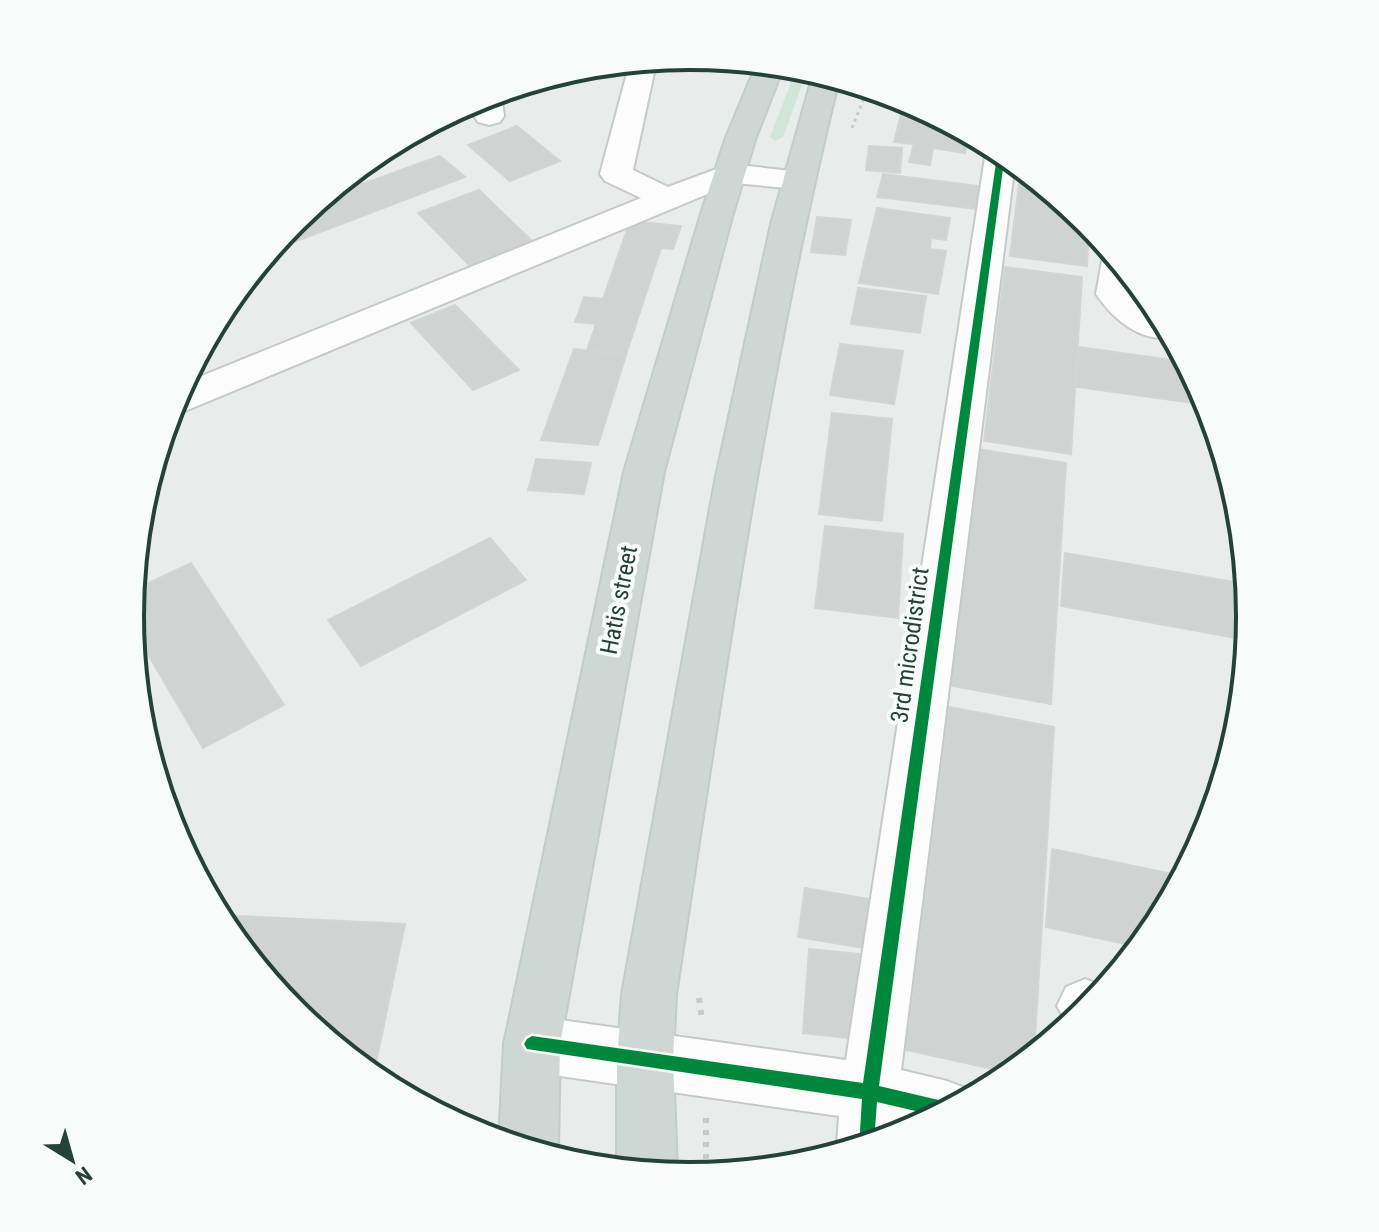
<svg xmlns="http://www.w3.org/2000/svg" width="1379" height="1232" font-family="'Roboto Condensed',sans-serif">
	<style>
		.green { fill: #d1e6d8 }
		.building { fill: #cfd4d2; stroke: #d1d6d4; stroke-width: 2 }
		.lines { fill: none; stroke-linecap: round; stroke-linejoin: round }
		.minor-casing { stroke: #c5cac8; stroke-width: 4 }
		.major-casing { stroke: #c3ccc9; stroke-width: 4 }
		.path-far1 { stroke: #c3ccca; stroke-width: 3; stroke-dasharray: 3 4; stroke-linecap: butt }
		.path { stroke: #c3ccca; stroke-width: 6; stroke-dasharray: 5 7; stroke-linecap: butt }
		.minor { fill: #fcfcfc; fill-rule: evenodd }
		.major { fill: #cfd7d5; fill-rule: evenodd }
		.cycleway-casing { stroke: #f7fbf9; stroke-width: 5 }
		.cycleway { fill: #00873e; fill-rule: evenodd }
		.labels { text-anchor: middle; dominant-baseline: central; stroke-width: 8; stroke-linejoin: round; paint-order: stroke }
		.street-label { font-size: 24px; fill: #24423a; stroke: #f7fbf9 }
		.rim { fill: none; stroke: #24423a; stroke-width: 4 }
	</style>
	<rect width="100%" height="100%" fill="#e8edeb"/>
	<path class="green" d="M797 67 808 69 783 137 775 141 770 137Z"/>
	<path class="building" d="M690 56 705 57 700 69 653 64 655 59Z
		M905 99 969 134 965 153 933 148 930 165 909 162 914 144 894 142Z
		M517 126 560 161 510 181 468 145Z
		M869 146 902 148 900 173 866 170Z
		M440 156 465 177 268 252 294 220 316 201Z
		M1021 167 1089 225 1087 266 1010 256Z
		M883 174 979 186 976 209 877 197Z
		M479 190 534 243 472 268 418 213Z
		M877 208 950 218 946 240 931 238 930 249 946 251 938 294 859 283Z
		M817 217 851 220 845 255 811 252Z
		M630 221 681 226 673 249 661 248 626 355 587 350 596 324 575 322 584 297 603 299Z
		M1005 267 1082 277 1071 454 984 441Z
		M858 288 926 296 920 333 851 324Z
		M455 305 519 370 473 390 411 323Z
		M840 344 903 351 894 404 830 395Z
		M1079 347 1185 362 1208 405 1077 387Z
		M574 349 626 355 598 445 541 440Z
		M832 413 892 419 882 521 819 514Z
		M977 449 1066 463 1051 704 947 685Z
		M536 459 591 463 584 494 528 490Z
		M825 526 903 534 898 618 815 608Z
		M490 538 526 580 361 666 328 620Z
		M1065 553 1246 584 1249 616 1247 640 1061 606Z
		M191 563 284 705 203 748 130 624V616L132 591Z
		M949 707 1054 727 1034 1054 1011 1073 906 1050Z
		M1052 849 1182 876 1155 927 1139 947 1046 927Z
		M805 888 881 901 876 950 798 937Z
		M218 915 405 924 373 1077 293 1012Z
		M809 949 859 954 856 1039 803 1033Z"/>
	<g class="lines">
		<g class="minor-casing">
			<path id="minor" d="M657 59 633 170 668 187 730 164 809 173 814 180 809 187 798 189 734 183 185 411 169 414 182 384 641 198 605 181 600 174 630 62Z
				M501 91 504 116 500 122 489 125 478 122 474 116V99Z
				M990 145 1015 162 901 1070 947 1081 968 1089 971 1098 910 1130 897 1127 896 1136 840 1153 837 1145 839 1116 532 1072 512 1064 504 1044 512 1024 532 1016 846 1060 986 151Z
				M1112 253 1133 278 1131 293 1142 305 1160 314 1172 337C1140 343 1112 318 1096 294L1102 261Z
				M1085 979 1106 987 1085 1012 1068 1026 1057 1006 1066 987Z"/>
		</g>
		<g class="major-casing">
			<path id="major" d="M757 63 784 65 755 140 732 217 664 472 560 1044 558 1149 554 1157 499 1141 504 1044 624 472 700 217 725 140Z
				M814 71 839 79C765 380 723 688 676 994L673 1060 677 1172 676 1175 617 1169V1060L622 994 715 481 771 224Z"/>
		</g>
		<path class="path-far1" d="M852 128 868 88"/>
		<path class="path" d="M699 998 702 1020
			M706 1118V1174"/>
		<use href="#minor" class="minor"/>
		<use href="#major" class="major"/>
		<g class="cycleway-casing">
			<path id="cycleway" d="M998 149 1005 154 879 1086 947 1102 954 1107 937 1116 877 1102 874 1142 859 1147 862 1099 527 1049 524 1044 527 1039 532 1036 863 1083Z"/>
		</g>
		<use href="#cycleway" class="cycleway"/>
	</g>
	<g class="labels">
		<g class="street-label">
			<text transform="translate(619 600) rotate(-79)">Hatis street</text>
			<text transform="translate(910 645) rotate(-82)">3rd microdistrict</text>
		</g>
	</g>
	<path d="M0 0H1379V1232H0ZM144 616a546 546 0 1 1 1092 0a546 546 0 1 1-1092 0Z" fill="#f7fbf9" fill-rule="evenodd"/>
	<path class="rim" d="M144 616a546 546 0 1 1 1092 0a546 546 0 1 1-1092 0Z"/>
	<g transform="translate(72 1160) rotate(143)" stroke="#f7fbf9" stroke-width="6" paint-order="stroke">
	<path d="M0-6L14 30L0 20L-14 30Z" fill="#24423a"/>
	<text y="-12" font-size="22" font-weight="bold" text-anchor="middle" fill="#24423a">N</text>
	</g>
</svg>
